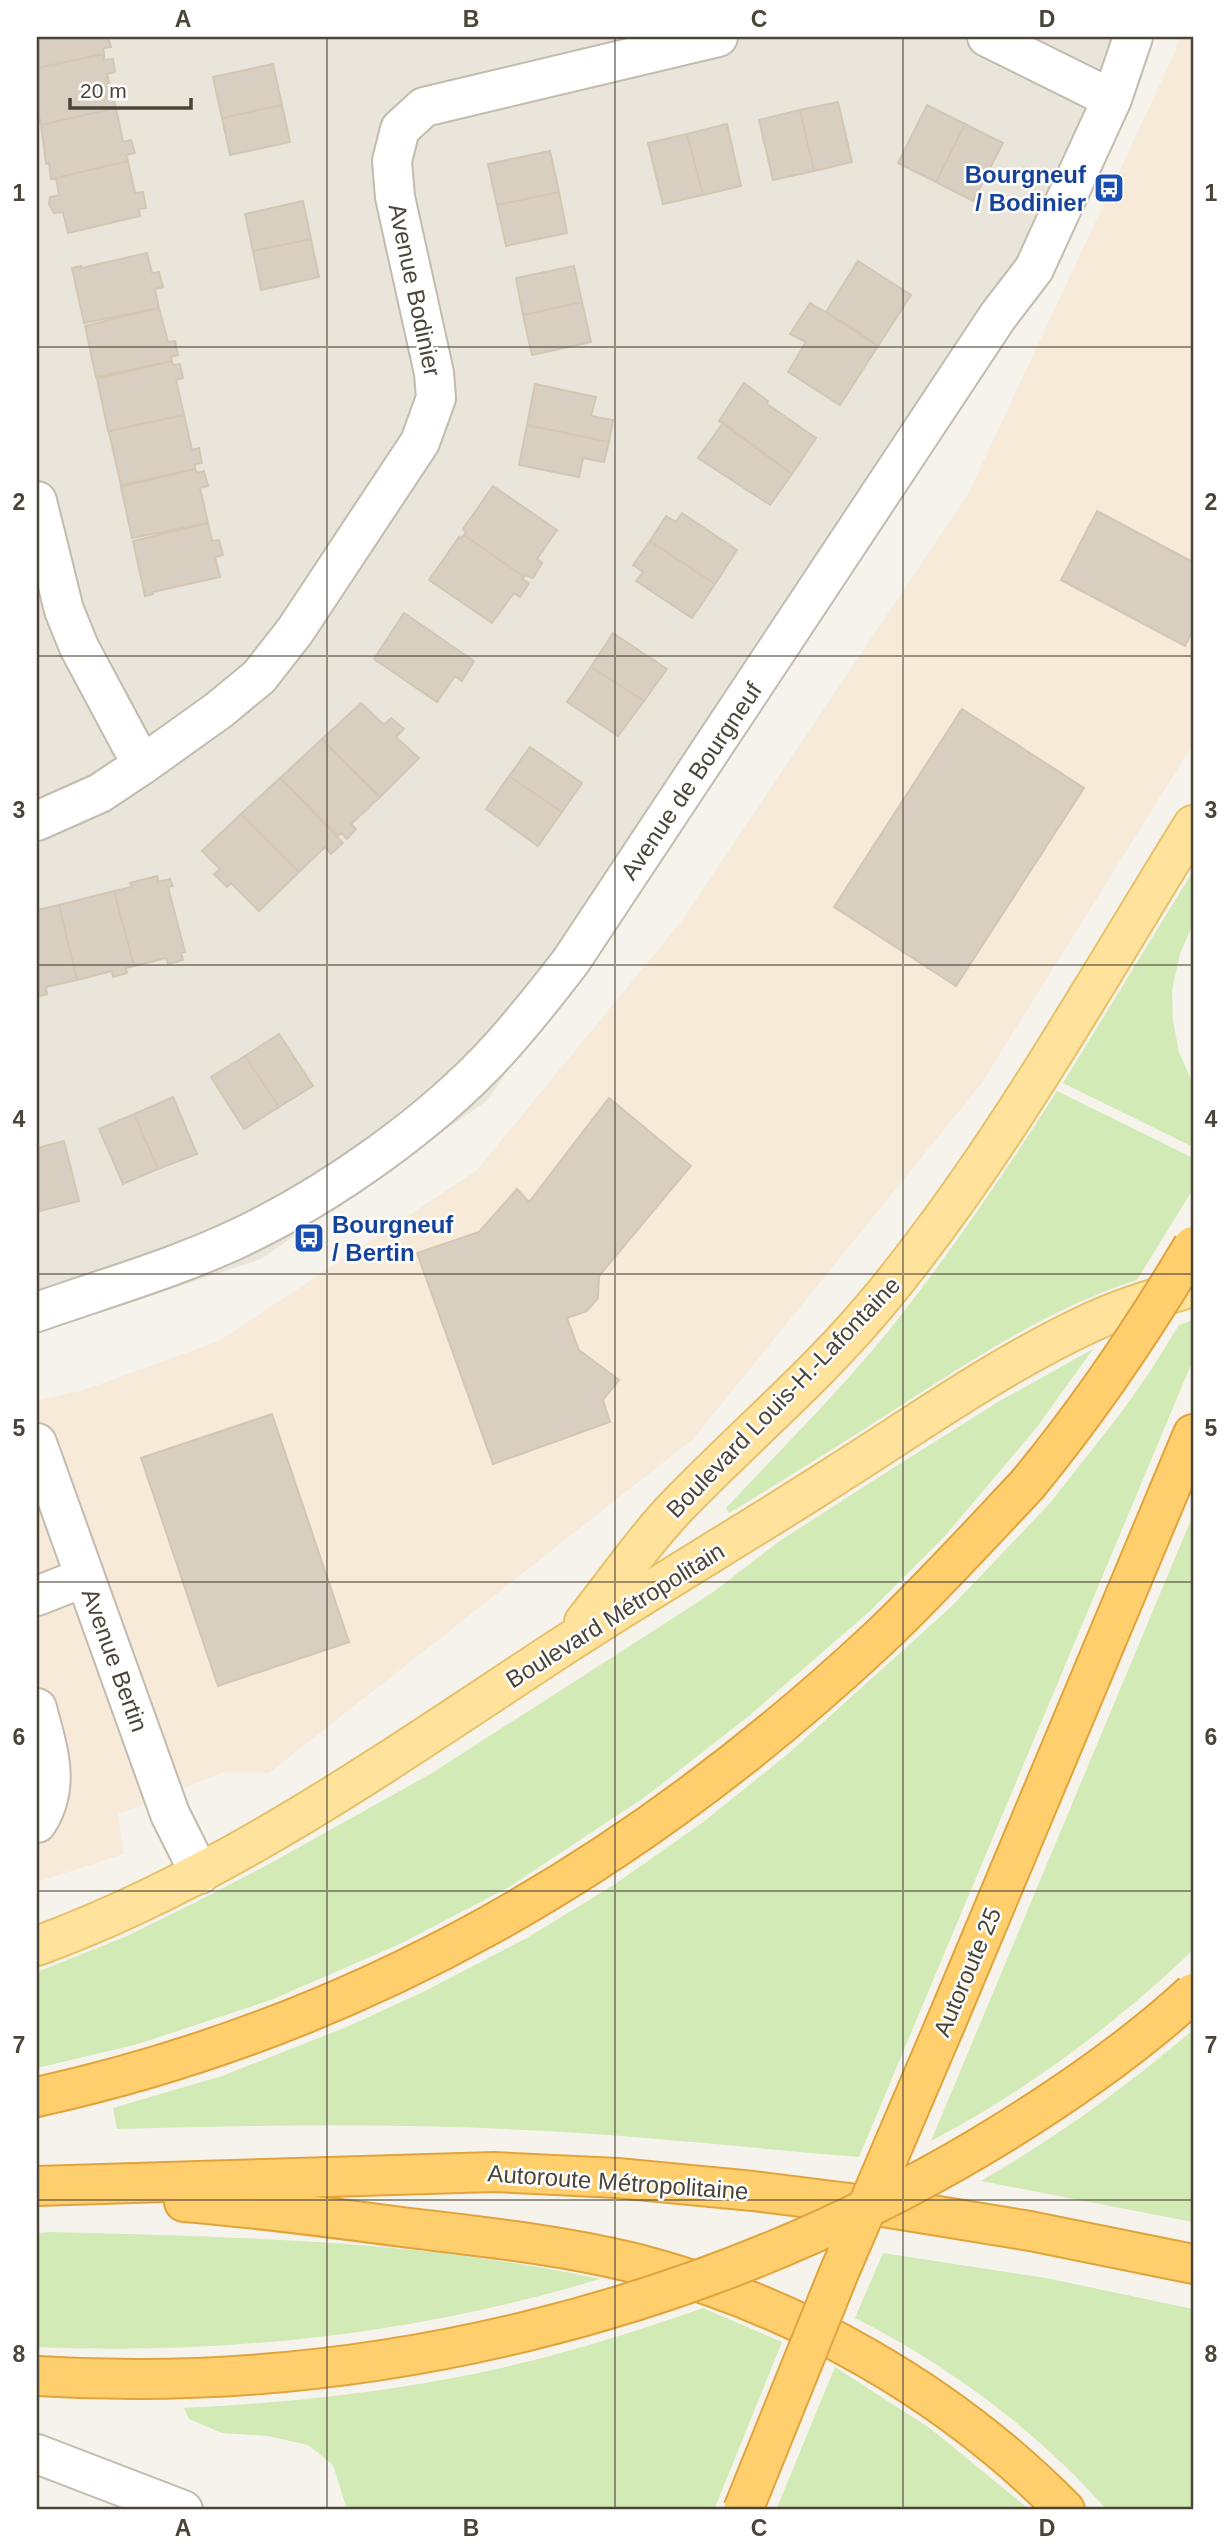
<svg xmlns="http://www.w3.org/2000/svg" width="1230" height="2547" font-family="Helvetica,sans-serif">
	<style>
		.residential { fill: #eae5da }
		.commercial { fill: #f7ead8 }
		.green { fill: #d2eab5 }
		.building { fill: #d8cfc1; stroke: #d3c7b4; stroke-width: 2 }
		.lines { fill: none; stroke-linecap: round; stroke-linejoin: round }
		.minor-casing { stroke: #c2bbae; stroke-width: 42 }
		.major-casing { stroke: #e6c16a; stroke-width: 42 }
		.highway-casing { stroke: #e0a43c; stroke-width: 42 }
		.minor { stroke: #fff; stroke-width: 38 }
		.major { stroke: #ffe39c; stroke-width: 38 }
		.highway { stroke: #ffcf6e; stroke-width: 38 }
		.highway-bridge-casing { stroke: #e0a43c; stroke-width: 42; stroke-linecap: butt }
		.highway-bridge { stroke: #ffcf6e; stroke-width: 38 }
		.grid { fill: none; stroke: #4b4439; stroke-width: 2; stroke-opacity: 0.55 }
		.labels { text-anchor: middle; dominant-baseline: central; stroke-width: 5; stroke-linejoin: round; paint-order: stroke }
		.transit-label { font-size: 24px; font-weight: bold; fill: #164399; stroke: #fff; text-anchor: end }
		.street-label { font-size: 24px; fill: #4b4439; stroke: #fff }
		.neatline { fill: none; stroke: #4b4439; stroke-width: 2.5 }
		.grid-label { font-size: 23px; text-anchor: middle; font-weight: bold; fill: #4b4439 }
	</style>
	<rect width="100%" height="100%" fill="#f6f3ec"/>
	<path class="residential" d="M37 37H1118L1061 221 488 1100 261 1259 37 1334Z"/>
	<path class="commercial" d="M1180 37H1193V744L981 1084 693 1439 269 1773H221L118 1814 124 1854 37 1882V1400L81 1391 219 1341 477 1170 680 923 968 494 1175 52Z"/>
	<path class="green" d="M1193 871V924L1180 954 1172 990 1173 1021 1179 1052 1193 1084V1147L1063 1083Z
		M1057 1091 1193 1158V1189L1137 1280C1055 1306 983 1353 911 1399 851 1438 790 1476 729 1513L726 1508C787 1443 851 1380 905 1310 960 1239 1009 1166 1057 1091Z
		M1193 1320V1360L859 2157C748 2148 637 2135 526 2130 389 2123 253 2125 117 2129L113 2108 222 2076 349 2026 423 1992 527 1938 615 1884 702 1823 789 1753 952 1606 1050 1503 1120 1414 1149 1373 1179 1325Z
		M1093 1349 1037 1427 945 1536 870 1611 750 1715 645 1797 509 1887 400 1944 271 2000 138 2044 37 2068V1972L127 1936 192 1904 271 1863 432 1773 712 1593 781 1540 890 1470 998 1402Z
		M1193 1515V1950C1116 2024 1026 2091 931 2141Z
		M1193 2030V2222L981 2181C1056 2138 1127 2086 1193 2030Z
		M52 2232C235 2237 420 2240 600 2279 417 2334 227 2355 37 2347V2233Z
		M883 2253 1046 2278 1193 2309V2510H1107C1037 2431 950 2366 855 2318Z
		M703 2308 782 2342 714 2510H347L333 2465 308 2445 268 2436 222 2433 189 2419 184 2408C305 2402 428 2388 546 2357 599 2343 652 2326 703 2308Z
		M835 2367 931 2429 1030 2510H776Z"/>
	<path class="building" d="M37 37H108L111 47 103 48 104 54 37 68Z
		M104 54V60L113 59 115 72 107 74 116 108 41 125 37 107V68Z
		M273 64 282 105 222 118 213 77Z
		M838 102 852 162 814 171 800 110Z
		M282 105 290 142 230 155 222 118Z
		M927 105 965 124 936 182 898 163Z
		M116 108 123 142 131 140 135 153 126 155 128 161 51 179 49 163 46 164 41 125Z
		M800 110 814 171 773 180 759 120Z
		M727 124 741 186 703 195 687 134Z
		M965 124 1003 143 973 201 936 182Z
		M687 134 703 195 663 204 648 143Z
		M550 151 559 192 497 205 488 164Z
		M128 161 135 193 143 192 146 208 139 209 140 216 68 233 63 212 54 213 49 204 50 197 59 195 56 178Z
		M559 192 567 233 506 246 497 205Z
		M303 201 311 239 253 251 245 214Z
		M311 239 319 277 261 290 253 251Z
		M147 253 152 273 159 272 163 287 155 289 159 308 84 323 72 268 81 266V268Z
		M858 261 911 295 878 346 826 312Z
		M574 266 582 302 523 315 516 278Z
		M582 302 591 342 532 355 523 315Z
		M810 303 851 327 878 346 840 405 788 372 806 342 790 334Z
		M159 308 168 342 175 341 178 355 171 357 172 361 96 377 85 326Z
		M172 361 173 365 180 364 183 378 176 380 184 415 108 431 97 379Z
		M744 383 768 401 767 404 816 438 792 474 719 421Z
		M535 384 596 397 591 416 613 420 609 442 527 425Z
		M184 415 192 450 199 448 202 463 195 464V469L121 485 109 433 110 431Z
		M723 423 792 474 770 505 698 458Z
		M527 425 609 442 604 462 583 458 579 477 519 465Z
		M195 469 197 473 204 471 208 486 200 488 208 523 132 538 121 487Z
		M493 486 557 530 537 559 542 563 533 578 525 575 524 577 464 535 466 532 463 529Z
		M1097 511 1193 562V630L1185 646 1061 580Z
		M682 513 737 550 715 584 650 541 666 516 676 522Z
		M208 523 212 541 219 540 223 555 215 557 220 577 153 592V594L145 596 133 541Z
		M464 535 524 577 522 579 529 583 520 597 514 593 492 623 429 580 459 537 461 538Z
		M650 541 715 584 692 618 636 581 643 572 633 565Z
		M404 613 474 661 462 681 455 676 437 702 374 659Z
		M613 633 667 669 644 701 591 667Z
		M591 667 644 701 618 736 567 702Z
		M361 703 384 725 391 718 404 729 396 737 419 758 380 797 322 739Z
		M962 709 1084 788 956 986 834 907Z
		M322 739 380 797 351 824 356 829 347 839 341 833 338 836 280 778Z
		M530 747 582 783 562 812 509 776Z
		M509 776 562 812 538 846 486 809Z
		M280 778 343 843 331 854 325 847 299 872 241 814Z
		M241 814 299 872 259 911 231 883 227 887 214 874 220 869 202 851Z
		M157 876 158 882 170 879 173 886 168 887 185 952 181 953 183 960 168 964 166 958 134 966 114 891 132 887 130 883Z
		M114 891 134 966 126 968 127 973 113 977 112 971 77 980 59 905Z
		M59 905 77 980 46 987 47 994 37 997V910Z
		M279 1034 313 1086 279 1107 245 1056Z
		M245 1056 279 1107 244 1129 211 1077Z
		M173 1097 197 1154 158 1169 134 1114Z
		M609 1098 691 1166 599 1276 598 1298 587 1311 567 1318 579 1350 619 1380 603 1400 610 1422 493 1464 417 1253 479 1232 517 1189 529 1202Z
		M134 1114 158 1169 123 1184 99 1129Z
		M64 1141 79 1201 40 1211 37 1199V1148Z
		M272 1414 349 1642 218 1686 141 1458Z"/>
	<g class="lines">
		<g class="minor-casing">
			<path id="minor" d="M987 37 1112 99
				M37 501 64 610 79 647 142 765
				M37 821 100 793 142 765 219 710 259 677 295 631 420 442 436 398 434 373 395 197 392 161 400 129 424 107 718 37
				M37 1312C105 1288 176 1268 241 1237 331 1194 433 1122 500 1048 525 1020 548 991 571 961L998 316 1034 269 1112 99 1133 37
				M37 1443 170 1814 200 1874
				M37 1596 85 1577
				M37 1708C47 1748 62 1785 37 1823
				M37 2454 183 2510"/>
		</g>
		<g class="major-casing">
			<path id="major" d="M584 1622C615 1583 645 1539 680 1503 747 1434 822 1371 883 1296 1002 1151 1094 984 1193 825
				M37 1946C228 1876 396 1755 566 1644 654 1587 744 1534 833 1477 917 1424 1001 1364 1092 1322 1124 1307 1159 1297 1193 1287"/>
		</g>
		<g class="highway-casing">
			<path id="highway" d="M945 2025 1193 1434
				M37 2097C362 2025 636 1865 878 1639 930 1590 978 1537 1027 1485
				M37 2186 494 2172 617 2178 753 2191 889 2208 1030 2231 1193 2264
				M184 2202C260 2208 335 2218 410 2228 485 2237 561 2245 634 2263 795 2304 949 2392 1065 2510"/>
		</g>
		<use href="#minor" class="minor"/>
		<use href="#major" class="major"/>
		<use href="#highway" class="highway"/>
		<g class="highway-bridge-casing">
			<path id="highway-bridge" d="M1027 1485C1089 1410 1143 1330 1193 1246
				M37 2376C363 2396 699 2314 980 2147 1055 2102 1129 2052 1193 1993
				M743 2510 838 2275 945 2025"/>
		</g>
		<use href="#highway-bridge" class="highway-bridge"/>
	</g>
	<path class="grid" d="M327 37V2510M615 37V2510M903 37V2510M37 347H1193M37 656H1193M37 965H1193M37 1274H1193M37 1582H1193M37 1891H1193M37 2200H1193"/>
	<defs>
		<g id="bus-square" transform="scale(1.575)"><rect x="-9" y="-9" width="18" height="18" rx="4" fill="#1a4fb4" stroke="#fff"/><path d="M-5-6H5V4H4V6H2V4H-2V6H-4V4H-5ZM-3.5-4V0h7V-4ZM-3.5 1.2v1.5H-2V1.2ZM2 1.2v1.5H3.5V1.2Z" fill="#fff"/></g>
	</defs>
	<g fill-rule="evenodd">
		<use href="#bus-square" x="1109" y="188"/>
		<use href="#bus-square" x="309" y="1238"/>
	</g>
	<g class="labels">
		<g class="transit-label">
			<text x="1086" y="174">Bourgneuf<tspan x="1086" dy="28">/ Bodinier</tspan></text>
			<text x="332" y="1224" text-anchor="start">Bourgneuf<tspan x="332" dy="28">/ Bertin</tspan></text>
		</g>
		<g class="street-label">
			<text transform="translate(415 290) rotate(78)">Avenue Bodinier</text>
			<text transform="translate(691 781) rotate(-56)">Avenue de Bourgneuf</text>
			<text transform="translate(783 1397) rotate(-46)">Boulevard Louis-H.-Lafontaine</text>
			<text transform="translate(615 1615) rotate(-32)">Boulevard Métropolitain</text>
			<text transform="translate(115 1660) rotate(70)">Avenue Bertin</text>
			<text transform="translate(967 1972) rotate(-67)">Autoroute 25</text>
			<text transform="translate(618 2182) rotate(4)">Autoroute Métropolitaine</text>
		</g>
	</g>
	<rect width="1230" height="2547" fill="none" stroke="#ffffff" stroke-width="77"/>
	<path d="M70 98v10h121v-10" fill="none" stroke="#4b4439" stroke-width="3.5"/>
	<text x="80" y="98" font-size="21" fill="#4b4439" stroke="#ffffff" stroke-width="5" paint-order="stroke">20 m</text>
	<rect x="38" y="38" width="1154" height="2470" class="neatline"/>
	<g class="grid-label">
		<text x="183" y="27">A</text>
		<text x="471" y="27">B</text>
		<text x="759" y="27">C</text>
		<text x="1047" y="27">D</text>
		<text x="19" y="201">1</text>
		<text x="1211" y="201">1</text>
		<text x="19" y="510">2</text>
		<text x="1211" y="510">2</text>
		<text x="19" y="818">3</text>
		<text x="1211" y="818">3</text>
		<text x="19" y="1127">4</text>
		<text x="1211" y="1127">4</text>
		<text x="19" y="1436">5</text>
		<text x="1211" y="1436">5</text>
		<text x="19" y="1745">6</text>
		<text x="1211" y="1745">6</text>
		<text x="19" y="2053">7</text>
		<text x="1211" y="2053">7</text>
		<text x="19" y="2362">8</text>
		<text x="1211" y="2362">8</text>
		<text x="183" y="2536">A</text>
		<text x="471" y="2536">B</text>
		<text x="759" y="2536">C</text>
		<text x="1047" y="2536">D</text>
	</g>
</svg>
